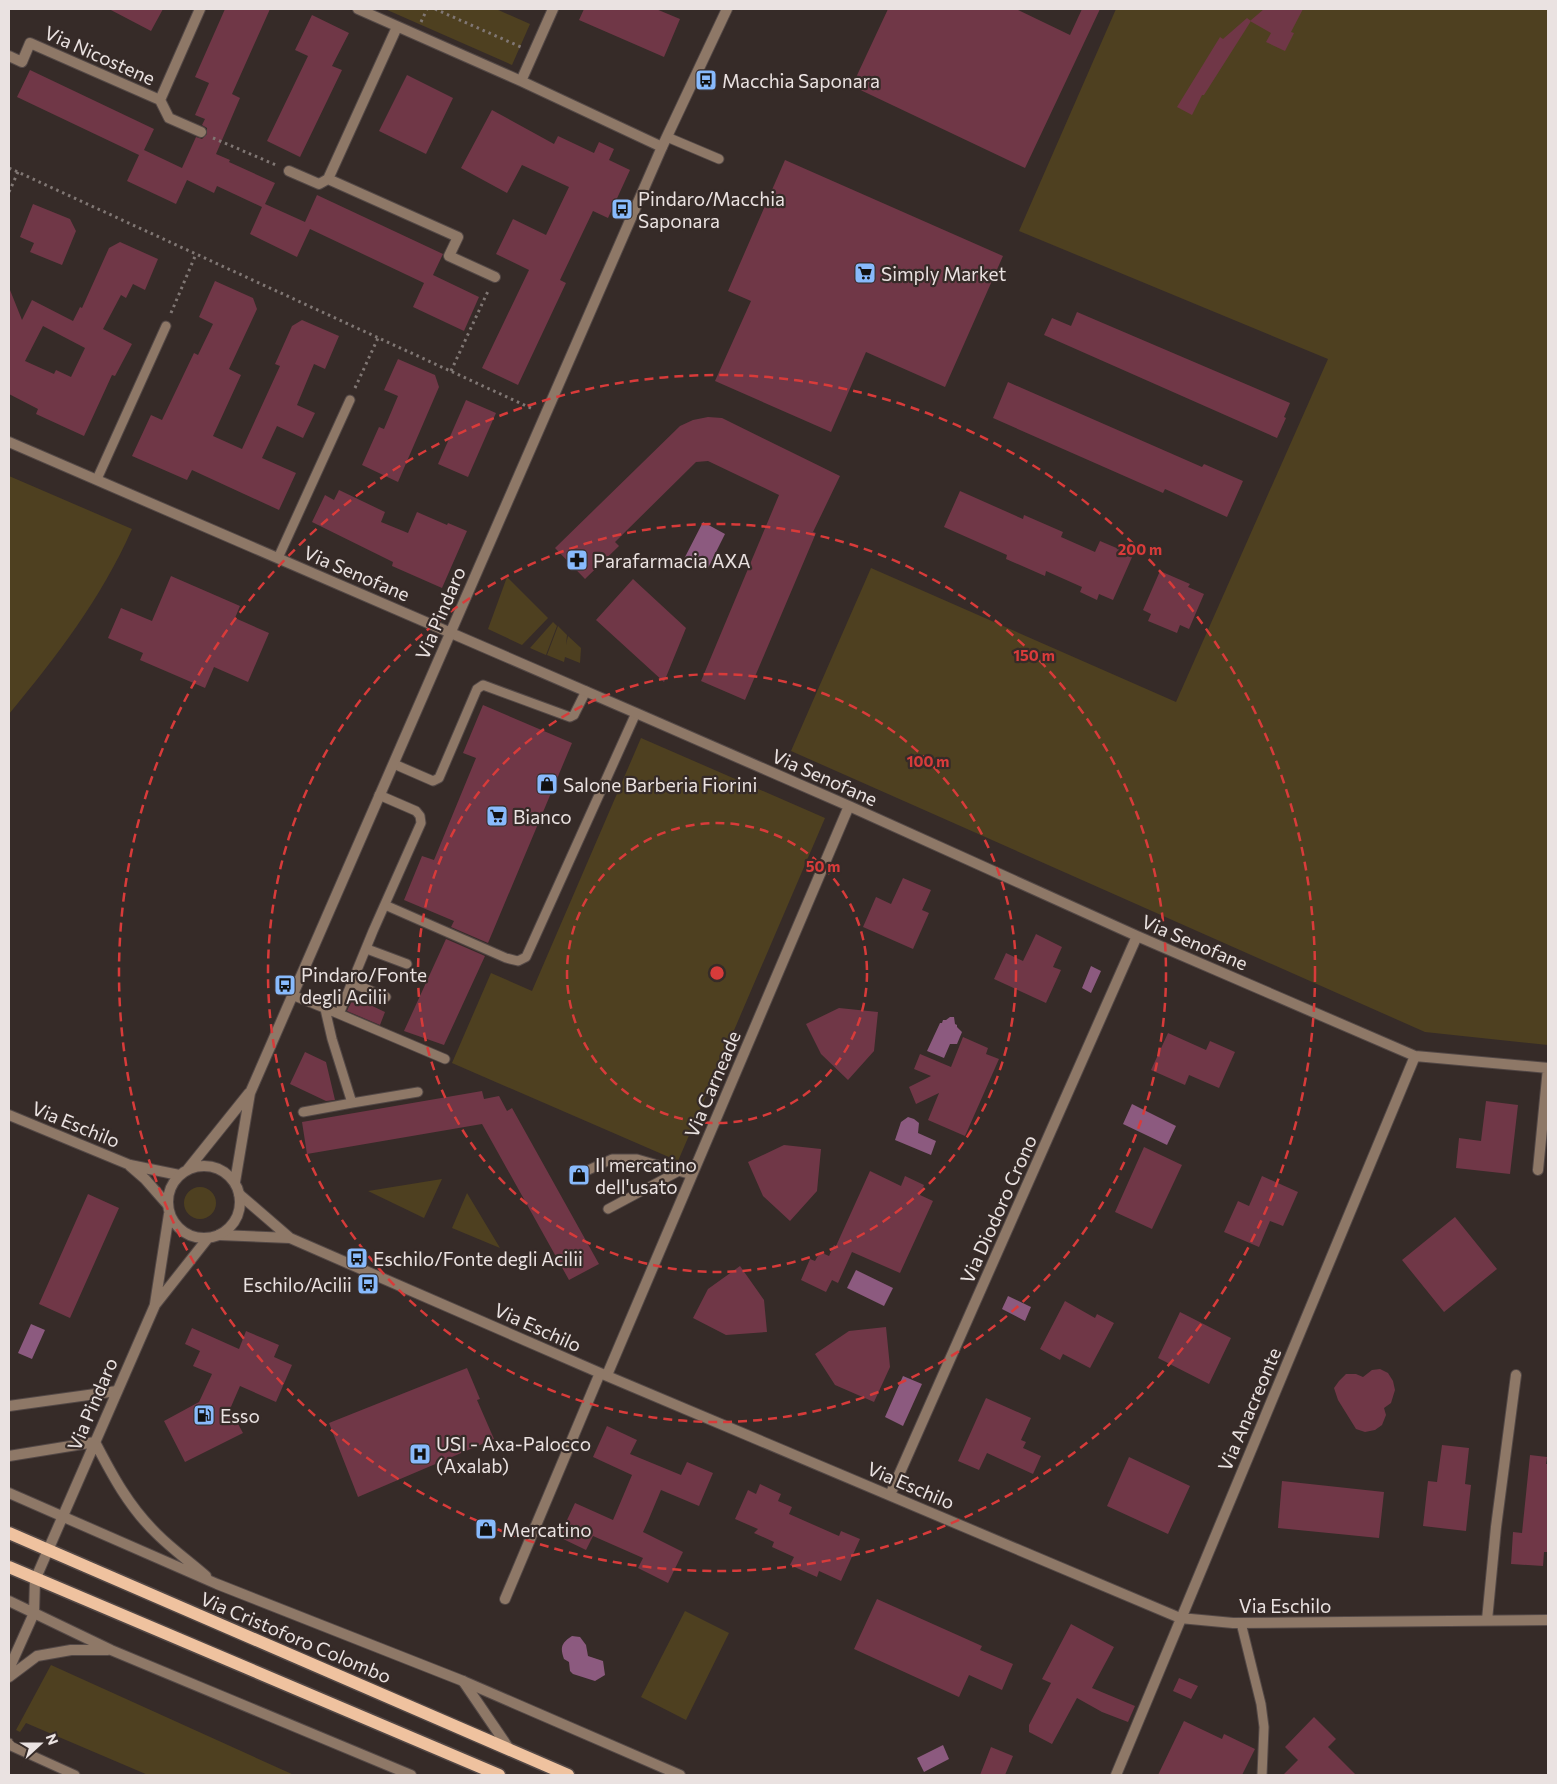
<svg xmlns="http://www.w3.org/2000/svg" width="1557" height="1784" font-family="Commissioner,sans-serif">
	<style>
		.green { fill: #4e4020 }
		.water { fill: #8c5a7f }
		.building { fill: #703747; fill-rule: evenodd }
		.lines { fill: none; stroke-linecap: round; stroke-linejoin: round }
		.service-casing { stroke: #534846; stroke-width: 11 }
		.minor-casing { stroke: #534846; stroke-width: 12 }
		.tertiary-casing { stroke: #534846; stroke-width: 12 }
		.primary-casing { stroke: #534846; stroke-width: 15 }
		.path { stroke: #807774; stroke-width: 3; stroke-dasharray: 2.5 4; stroke-linecap: butt }
		.service { stroke: #8e7867; stroke-width: 9 }
		.minor { stroke: #8e7867; stroke-width: 10 }
		.tertiary { stroke: #8e7867; stroke-width: 10 }
		.primary { stroke: #efc29f; stroke-width: 12 }
		.ring { fill: none; stroke: #d83b3a; stroke-width: 2.5; stroke-dasharray: 9 6 }
		.labels { text-anchor: middle; dominant-baseline: central; stroke-width: 4.5; stroke-linejoin: round; paint-order: stroke }
		.street-label { font-size: 19px; fill: #eae2e1; stroke: #362b28 }
		.poi-label { font-size: 19px; fill: #eae2e1; stroke: #362b28; text-anchor: start }
		.centre { fill: #d83b3a; stroke: #362b28; stroke-width: 2.5 }
		.ring-label { font-size: 15px; text-anchor: middle; font-weight: bold; fill: #d83b3a; stroke: #362b28; stroke-width: 4.5; stroke-linejoin: round; paint-order: stroke }
	</style>
	<rect width="100%" height="100%" fill="#362b28"/>
	<path class="green" d="M385 9H496L530 24 512 65Z
		M1116 9H1548V1045L1425 1032 791 751 871 568 1176 702 1328 359 1019 231Z
		M9 476 132 529C101 599 57 656 9 714Z
		M507 577 548 618 522 645 488 629Z
		M553 622 557 626 546 655 530 648Z
		M558 626 567 635 566 645 568 636 581 648 580 663 565 657 564 662 547 655Z
		M641 738 825 818 678 1161 452 1063 491 973 532 991Z
		M442 1179 424 1218 368 1191Z
		M184 1203a16 16 0 1 1 32 0a16 16 0 1 1-32 0Z
		M467 1193 500 1248 452 1228Z
		M685 1611 729 1633 686 1720 641 1697Z
		M51 1665 294 1775H148L26 1723 20 1732 16 1730Z"/>
	<path class="water" d="M703 522 725 534 707 570 684 559Z
		M1091 966 1101 971 1091 993 1082 988Z
		M950 1017H954L955 1024 957 1025V1027L962 1032 957 1044H950L944 1058 927 1051 940 1023H942L943 1020H946Z
		M1132 1104 1176 1126 1167 1145 1123 1124Z
		M908 1117 914 1119 919 1123 918 1133 936 1141 931 1155 895 1140 901 1122Z
		M856 1270 893 1288 884 1306 847 1288Z
		M1008 1296 1031 1307 1025 1321 1002 1309Z
		M31 1324 45 1330 32 1359 18 1353Z
		M903 1376 922 1384 903 1426 885 1417Z
		M572 1636 580 1637 586 1645 588 1656 603 1661 605 1675 595 1681 573 1674 570 1671 569 1662 564 1659C560 1648 561 1643 572 1636Z
		M943 1745 949 1759 924 1772 917 1758Z"/>
	<path class="building" d="M109 9H163L151 31Z
		M225 9H270L232 94 240 98 216 154 230 160 229 162 275 183 265 204 305 222 317 195 443 254 433 275 479 297 464 331 413 307 424 283 310 229 297 257 250 234 262 207 217 186 214 193 187 180 176 204 127 181 139 155 17 97 30 70 154 129 144 150 182 168 196 137 202 139 207 134V128L202 125 205 119 195 115 209 83 195 77Z
		M584 9H656L680 19 664 57 579 20Z
		M888 9H1016L1070 35 1082 9H1100L1025 168 852 86Z
		M1264 9H1303L1291 32 1294 33 1285 51 1266 42 1271 33 1250 21Z
		M312 15 349 33 332 66 342 70 300 157 267 141 308 56 295 50Z
		M1247 18 1251 21 1204 95H1202L1192 115 1177 107 1220 37 1223 39Z
		M407 75 453 98 426 154 379 131Z
		M492 110 554 144 558 136 594 153 599 142 614 149 609 160 630 170 608 218 593 211 560 280 566 283 518 385 482 368 529 270 496 254 513 219 546 235 569 187 522 165 507 193 461 168Z
		M785 160 1003 256 945 387 866 352 831 432 715 381 751 301 728 291Z
		M33 204 70 219 76 231 62 265 30 252 34 243 20 237Z
		M120 242 158 259 145 290 133 284 126 298 121 295 103 329 132 344 115 376 112 375 84 436 36 414 38 409 9 394V290H10L22 320 32 300 73 321 80 307 82 308 109 248ZM43 326 85 348 71 377 56 370 54 374 25 361Z
		M215 281 253 298 257 309 229 369 241 375 213 436 242 449 280 366 275 364 292 326 302 320 339 336 325 369 314 364 297 405 315 413 303 438 277 426 262 458 296 473 279 510 192 470 187 480 132 456 151 415 162 420 194 353 198 355 213 324 199 317Z
		M1077 312 1290 403 1284 417 1286 418 1277 438 1044 335 1052 318 1071 326Z
		M398 359 435 375 439 387 398 482 362 465 379 427 384 429 398 396 384 390Z
		M1008 382 1202 467 1204 464 1243 481 1227 517 1165 489 1163 493 993 418Z
		M466 400 496 413 468 477 438 464Z
		M708 417 722 418 840 476 813 532 816 533 745 700 701 681 779 495 708 461 696 462 615 542 619 546 585 579 555 548 680 426 693 420Z
		M339 490 385 512 381 522 408 533 417 512 447 525 448 523 467 531 442 588 392 566 393 562 312 522 325 495 334 500Z
		M960 491 1023 519 1024 515 1063 532 1061 537 1095 552 1100 541 1133 555 1113 600 1099 594 1097 600 1080 592 1082 587 1046 571 1045 576 1006 559 1007 555 944 527Z
		M1160 571 1190 584 1188 587 1204 594 1189 629 1180 625 1177 633 1148 621 1151 614 1143 610Z
		M171 576 240 606 235 618 269 633 248 682 214 667 205 688 140 660 143 653 108 638 121 608 152 621Z
		M633 579 686 628 664 682 596 620Z
		M483 705 572 743 488 943 451 927 454 921 404 900 422 856 434 860 476 758 463 753Z
		M903 878 931 890 922 910 929 913 913 949 863 927 876 897 891 904Z
		M1036 934 1062 947 1053 967 1061 970 1046 1003 994 979 1006 953 1023 961Z
		M446 939 485 956 444 1045 404 1031Z
		M353 997 385 1012 380 1025 347 1011Z
		M839 1008 878 1012 874 1051 848 1080 821 1054 806 1024Z
		M1168 1033 1206 1050 1210 1041 1235 1052 1219 1088 1189 1075 1185 1085 1151 1070Z
		M963 1037 988 1048 986 1054 999 1059 965 1136 928 1120 939 1093 916 1104 909 1087 931 1076 914 1069 920 1054 951 1067Z
		M305 1052 326 1062 335 1100 326 1101 290 1084Z
		M482 1091 484 1099 499 1096 507 1111 512 1108 599 1264 569 1280 482 1124 307 1154 302 1122Z
		M1486 1101 1518 1105 1510 1174 1456 1168 1459 1138 1481 1141Z
		M784 1145 821 1149 817 1191 790 1221 763 1196 748 1162Z
		M1144 1147 1182 1165 1152 1229 1115 1212Z
		M870 1171 901 1186 905 1176 924 1185 920 1195 933 1201 900 1273 852 1252 838 1283 832 1280 826 1292 801 1280 810 1259 815 1261 820 1252 829 1256 834 1245 836 1246Z
		M1262 1176 1298 1192 1283 1226 1270 1221 1259 1247 1224 1232 1238 1201 1249 1206Z
		M88 1194 119 1208 70 1318 39 1304Z
		M1455 1217 1497 1269 1444 1312 1402 1260Z
		M740 1266 764 1300 767 1332 726 1335 693 1318 708 1289Z
		M1065 1301 1095 1318 1097 1314 1114 1323 1090 1368 1063 1354 1060 1360 1040 1349Z
		M1180 1312 1231 1338 1209 1384 1158 1358Z
		M886 1327 890 1367 874 1402 835 1385 815 1354 849 1331Z
		M192 1328 239 1349 246 1331 279 1345 274 1357 292 1365 276 1402 240 1386 230 1409 243 1433 185 1462 164 1421 199 1402 212 1374 193 1366 200 1351 185 1344Z
		M467 1368 480 1399 477 1400 494 1439 358 1497 329 1423Z
		M1380 1369 1388 1373 1393 1381 1395 1390 1391 1403 1384 1408 1386 1415 1382 1425 1375 1430 1365 1432 1356 1429 1338 1400 1334 1388 1339 1381 1346 1374H1356L1363 1377 1372 1370Z
		M986 1398 1031 1418 1021 1440 1026 1442 1023 1448 1041 1456 1033 1474 987 1453 979 1470 958 1461Z
		M607 1426 637 1440 630 1454 681 1475 687 1462 713 1473 699 1506 661 1490 648 1521 643 1532 683 1552 668 1583 638 1568 643 1558 593 1536 586 1550 559 1537 575 1503 613 1520 632 1475 593 1457Z
		M1442 1445 1469 1448 1465 1484 1471 1485 1466 1531 1423 1526 1428 1481 1437 1482Z
		M1530 1455 1547 1457 1546 1464H1548V1552H1544L1543 1566 1511 1564 1513 1532 1522 1533Z
		M1129 1457 1190 1486 1168 1534 1107 1506Z
		M1282 1481 1384 1492 1379 1538 1278 1528Z
		M760 1484 781 1494 778 1501 792 1507 789 1514 839 1536 841 1531 860 1539 841 1581 819 1571 817 1577 790 1565 794 1557 772 1547 774 1542 754 1533 758 1529 735 1519 748 1490 756 1494Z
		M877 1599 982 1646 980 1650 1013 1664 1002 1690 969 1675 959 1697 854 1649Z
		M1071 1624 1114 1647 1092 1688 1135 1706 1128 1722 1102 1712 1077 1698 1052 1744 1029 1732V1725L1051 1683 1042 1679Z
		M1179 1678 1198 1686 1191 1699 1173 1691Z
		M1314 1717 1336 1739 1328 1747 1356 1775H1283L1298 1760 1285 1747Z
		M1184 1721 1222 1739 1224 1734 1255 1749 1242 1775H1158Z
		M991 1747 1013 1756 1005 1775H980Z"/>
	<g class="lines">
		<g class="service-casing">
			<path id="service" d="M667 137 719 159
				M97 479 166 326
				M278 558 350 400
				M394 764 433 781 439 778 477 689 483 685 570 717 574 715 586 691
				M385 905 506 958 518 961 526 957 636 713
				M367 949 407 964
				M352 983 386 997
				M292 995 339 1014 373 931 421 823 420 816 416 811 379 795
				M325 1009 332 1039 352 1103 418 1092
				M339 1014 445 1059
				M303 1112 352 1103
				M584 1172 612 1159H637L692 1175
				M608 1209 679 1171
				M1241 1623 1261 1704 1264 1727 1262 1775
				M9 1743 11 1746 75 1775"/>
		</g>
		<g class="minor-casing">
			<path id="minor" d="M358 9 521 81 662 147
				M397 27 328 179 458 237 449 256 495 277
				M9 56 22 62 30 43 160 100 200 9
				M521 81 553 9
				M160 100 169 118 201 132
				M289 171 319 184 328 179
				M9 442 636 713 849 806 1137 936 1415 1056 1548 1068
				M9 1115 130 1165 179 1175
				M130 1166 145 1179 167 1204
				M1538 1170 1548 1068
				M239 1194 290 1238 600 1373 1180 1618 1233 1623 1548 1620
				M219 1235 290 1238
				M607 1375 849 806
				M9 1406 117 1391
				M890 1495 1137 936
				M505 1599 600 1373
				M1487 1620 1496 1527 1516 1375
				M463 1681 510 1750
				M1116 1775 1415 1056"/>
		</g>
		<g class="tertiary-casing">
			<path id="tertiary" d="M168 1202a36 36 0 1 1 72 0a36 36 0 1 1-72 0Z
				M188 1169 249 1093
				M235 1182 250 1093 662 147 727 9
				M155 1304 169 1214
				M95 1442C112 1475 129 1507 157 1534 172 1549 190 1562 206 1576
				M9 1456 95 1442
				M9 1493 217 1584 463 1681 680 1775
				M9 1601 111 1650 411 1775
				M9 1669 34 1613 35 1580 155 1305 208 1238
				M9 1677 37 1656 71 1650H108"/>
		</g>
		<g class="primary-casing">
			<path id="primary" d="M9 1533 568 1775
				M9 1567 499 1775"/>
		</g>
		<path class="path" d="M435 9 521 47
			M421 22 427 9
			M213 138 276 165
			M9 168 533 409
			M9 192 18 172
			M171 313 196 254
			M451 371 489 289
			M355 388 378 338"/>
		<use href="#service" class="service"/>
		<use href="#minor" class="minor"/>
		<use href="#tertiary" class="tertiary"/>
		<use href="#primary" class="primary"/>
	</g>
	<g class="ring">
		<circle cx="717" cy="973" r="150"/>
		<circle cx="717" cy="973" r="299"/>
		<circle cx="717" cy="973" r="449"/>
		<circle cx="717" cy="973" r="598"/>
	</g>
	<defs>
		<g id="bus-square" transform="scale(1.125)"><rect x="-9" y="-9" width="18" height="18" rx="4" fill="#88bafc" stroke="#362b28"/><path d="M-5-6H5V4H4V6H2V4H-2V6H-4V4H-5ZM-3.5-4V0h7V-4ZM-3.5 1.2v1.5H-2V1.2ZM2 1.2v1.5H3.5V1.2Z" fill="#111"/></g>
		<g id="supermarket-square" transform="scale(1.125)"><rect x="-9" y="-9" width="18" height="18" rx="4" fill="#88bafc" stroke="#362b28"/><path d="M-6-5.5h2.5l.6 2H6L4.5 2H-2.5L-4.4-4H-6ZM-1.5 3.2a1.3 1.3 0 1 0 .1 0ZM3 3.2a1.3 1.3 0 1 0 .1 0Z" fill="#111"/></g>
		<g id="pharmacy-square" transform="scale(1.125)"><rect x="-9" y="-9" width="18" height="18" rx="4" fill="#88bafc" stroke="#362b28"/><path d="M-2-6h4v4h4v4h-4v4h-4v-4h-4v-4h4Z" fill="#111"/></g>
		<g id="shop-square" transform="scale(1.125)"><rect x="-9" y="-9" width="18" height="18" rx="4" fill="#88bafc" stroke="#362b28"/><path d="M-5-2.5h2.3a2.7 3.5 0 0 1 5.4 0H5L5.5 6h-11ZM-1.5-2.5h3a1.5 2.3 0 0 0-3 0Z" fill="#111"/></g>
		<g id="fuel-square" transform="scale(1.125)"><rect x="-9" y="-9" width="18" height="18" rx="4" fill="#88bafc" stroke="#362b28"/><path d="M-5.5-6h7V0h2V4h1.3V-2.5L3-4.5l.8-.8L6-3V5H2.5V1h-1V6h-7ZM-4.2-4.7v3.2H.2V-4.7Z" fill="#111"/></g>
		<g id="hospital-square" transform="scale(1.125)"><rect x="-9" y="-9" width="18" height="18" rx="4" fill="#88bafc" stroke="#362b28"/><path d="M-5-5h3v3.5h4V-5h3V5h-3V1.5h-4V5h-3Z" fill="#111"/></g>
	</defs>
	<g fill-rule="evenodd">
		<use href="#bus-square" x="706" y="80"/>
		<use href="#bus-square" x="622" y="209"/>
		<use href="#supermarket-square" x="865" y="273"/>
		<use href="#pharmacy-square" x="577" y="560"/>
		<use href="#shop-square" x="547" y="784"/>
		<use href="#supermarket-square" x="497" y="816"/>
		<use href="#bus-square" x="285" y="985"/>
		<use href="#shop-square" x="579" y="1175"/>
		<use href="#bus-square" x="357" y="1258"/>
		<use href="#bus-square" x="368" y="1284"/>
		<use href="#fuel-square" x="204" y="1415"/>
		<use href="#hospital-square" x="420" y="1454"/>
		<use href="#shop-square" x="486" y="1529"/>
	</g>
	<g class="labels">
		<g class="street-label">
			<text transform="translate(100 55) rotate(24)">Via Nicostene</text>
			<text transform="translate(357 573) rotate(23)">Via Senofane</text>
			<text transform="translate(440 613) rotate(-67)">Via Pindaro</text>
			<text transform="translate(825 777) rotate(24)">Via Senofane</text>
			<text transform="translate(1195 942) rotate(23)">Via Senofane</text>
			<text transform="translate(712 1084) rotate(-67)">Via Carneade</text>
			<text transform="translate(76 1124) rotate(22)">Via Eschilo</text>
			<text transform="translate(998 1209) rotate(-66)">Via Diodoro Crono</text>
			<text transform="translate(538 1327) rotate(24)">Via Eschilo</text>
			<text transform="translate(92 1404) rotate(-67)">Via Pindaro</text>
			<text transform="translate(1249 1409) rotate(-67)">Via Anacreonte</text>
			<text transform="translate(911 1485) rotate(23)">Via Eschilo</text>
			<text x="1285" y="1605">Via Eschilo</text>
			<text transform="translate(296 1637) rotate(23)">Via Cristoforo Colombo</text>
		</g>
		<g class="poi-label">
			<text x="722" y="80">Macchia Saponara</text>
			<text x="638" y="198">Pindaro/Macchia<tspan x="638" dy="22">Saponara</tspan></text>
			<text x="881" y="273">Simply Market</text>
			<text x="593" y="560">Parafarmacia AXA</text>
			<text x="563" y="784">Salone Barberia Fiorini</text>
			<text x="513" y="816">Bianco</text>
			<text x="301" y="974">Pindaro/Fonte<tspan x="301" dy="22">degli Acilii</tspan></text>
			<text x="595" y="1164">Il mercatino<tspan x="595" dy="22">dell'usato</tspan></text>
			<text x="373" y="1258">Eschilo/Fonte degli Acilii</text>
			<text x="352" y="1284" text-anchor="end">Eschilo/Acilii</text>
			<text x="220" y="1415">Esso</text>
			<text x="436" y="1443">USI - Axa-Palocco<tspan x="436" dy="22">(Axalab)</tspan></text>
			<text x="502" y="1529">Mercatino</text>
		</g>
	</g>
	<circle cx="717" cy="973" r="8" class="centre"/>
	<g class="ring-label">
		<text x="1140" y="555">200 m</text>
		<text x="1034" y="661">150 m</text>
		<text x="928" y="767">100 m</text>
		<text x="823" y="872">50 m</text>
	</g>
	<rect width="1557" height="1784" fill="none" stroke="#eae2e1" stroke-width="20"/>
	<g transform="translate(40 1744) rotate(69)" stroke="#362b28" stroke-width="4" paint-order="stroke">
	<path d="M0-4L9 19L0 12L-9 19Z" fill="#eae2e1"/>
	<text y="-8" font-size="14" font-weight="bold" text-anchor="middle" fill="#eae2e1">N</text>
	</g>
</svg>
